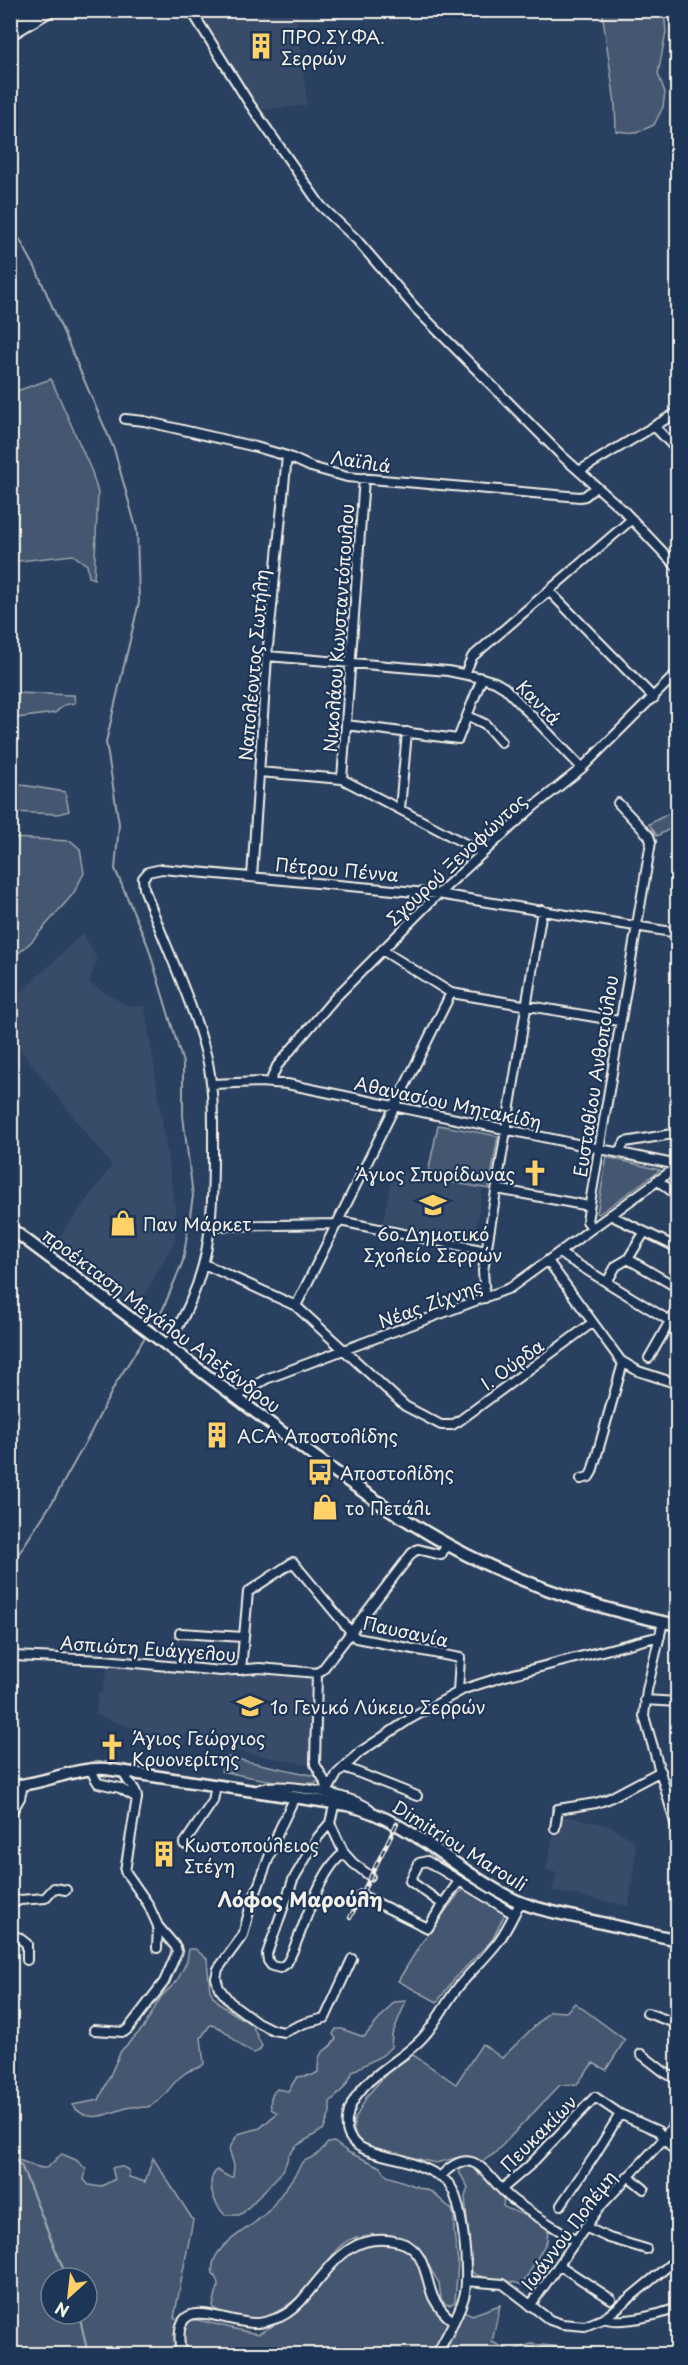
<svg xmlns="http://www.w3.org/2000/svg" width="688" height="2365" font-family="'Playpen Sans',sans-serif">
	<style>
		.built { fill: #374c69 }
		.green { fill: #445771; stroke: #9ca4ac; stroke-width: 1.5; fill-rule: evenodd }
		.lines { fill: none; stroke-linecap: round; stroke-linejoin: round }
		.stream { stroke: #a1a8b0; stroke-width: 2 }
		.minor-casing { stroke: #f4f1e8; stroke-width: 12 }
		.major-casing { stroke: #f4f1e8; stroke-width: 15 }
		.minor { stroke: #1d3557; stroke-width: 8 }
		.major { stroke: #1d3557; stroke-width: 10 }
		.rail-casing { stroke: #f4f1e8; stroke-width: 4.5 }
		.rail { stroke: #1d3557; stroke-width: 2; stroke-dasharray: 7; stroke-linecap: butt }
		.labels { text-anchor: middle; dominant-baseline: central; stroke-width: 4.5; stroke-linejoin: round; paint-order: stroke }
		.poi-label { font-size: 18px; fill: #f4f1e8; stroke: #1d3557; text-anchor: start }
		.street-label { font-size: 18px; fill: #f4f1e8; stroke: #1d3557 }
		.neighbourhood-label { font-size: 20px; font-weight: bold; fill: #f4f1e8; stroke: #1d3557 }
	</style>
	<rect width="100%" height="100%" fill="#2a4060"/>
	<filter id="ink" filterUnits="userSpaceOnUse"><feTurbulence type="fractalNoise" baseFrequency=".0167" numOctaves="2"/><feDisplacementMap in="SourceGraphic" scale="12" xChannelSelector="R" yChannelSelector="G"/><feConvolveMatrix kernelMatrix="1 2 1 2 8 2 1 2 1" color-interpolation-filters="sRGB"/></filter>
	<g filter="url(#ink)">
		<path class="built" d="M205 11H296L307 105 258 110 207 26Z
			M83 933 97 959 89 983 128 1006H145L175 1206V1241L138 1306 54 1244 112 1166 11 1038V1002Z
			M393 1171 483 1188 473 1242 383 1222Z
			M108 1664 230 1676 233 1673 312 1678 309 1765 222 1748 186 1734 184 1747 96 1715 98 1695 102 1693Z
			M558 1814 610 1826 633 1840 636 1850 629 1906 552 1891 557 1873 546 1870Z"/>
		<path class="green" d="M602 11H664L666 32 658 74 665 92 663 107 654 125 636 133 616 131 615 103Z
			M51 379 92 472 98 493 94 579 89 577 87 565 73 555 11 562 17 465 11 439V393Z
			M11 690 14 693 74 695 75 703 64 705 55 713 17 718 11 753Z
			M10 783 65 792 69 811 58 814 11 812Z
			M677 809V825L657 836 649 824Z
			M11 838 71 841 80 849 84 873 73 894 32 941 11 960Z
			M438 1125 498 1136 489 1189 427 1178Z
			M607 1157 660 1170 599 1214 597 1213Z
			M227 1757 316 1776 320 1781C305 1790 241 1775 221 1771Z
			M465 1889 505 1914 492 1940 456 1977 437 2002 398 1981 420 1945 459 1893Z
			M189 1949H195L207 1959 210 1990 213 1996 222 2006 252 2025 262 2046 259 2051 254 2053C237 2048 227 2026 210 2025L201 2038 204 2064C198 2070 191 2068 184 2074 171 2083 166 2098 150 2106 145 2109 138 2106 132 2107 111 2110 91 2128 72 2105L99 2100 121 2051 144 2027 161 1997 177 1981 187 1961Z
			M406 2001 392 2035 391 2047 383 2055 353 2071C348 2085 341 2092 330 2102V2113L324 2129 296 2146 289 2155 285 2166 279 2175 244 2212 239 2215H225C215 2205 204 2182 217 2170L227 2176 233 2177 234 2165 229 2149 238 2134 260 2128 277 2113 271 2109C270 2101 270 2095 277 2089L288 2091 297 2077 313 2075 318 2072C318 2044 326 2056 336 2039L333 2034 336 2029H342L364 2037 394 2002Z
			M575 2003 625 2040 606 2070 593 2063 577 2084 560 2085 494 2154 483 2161 460 2157 436 2163 371 2148 358 2139 354 2131V2121L367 2096 388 2072 413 2055 456 2084 482 2044 502 2058 550 2011 566 2012Z
			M334 2142 348 2152 381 2167 387 2176 432 2192 452 2210 454 2216V2233L458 2262 455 2302 450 2305 445 2304 441 2299 439 2283 422 2255 454 2337 462 2310 472 2315 500 2305 492 2342 511 2351 531 2344 562 2347 563 2354H442L451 2341 435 2354H11L10 2194H14L11 2189V2157C19 2159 42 2172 48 2167 53 2163 56 2158 62 2154L76 2160 86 2169 84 2180 89 2185 100 2187 115 2179 112 2168C119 2165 124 2166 129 2171V2177L145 2182 153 2158 193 2220 174 2318C184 2320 194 2319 202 2321 220 2325 240 2331 258 2334L289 2317 357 2237C338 2242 332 2257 321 2272 294 2307 256 2336 213 2308 213 2296 224 2286 213 2274 207 2244 254 2229 270 2209 279 2197 296 2176 302 2162L317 2155 328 2143ZM51 2278H87V2314H51Z
			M465 2166 475 2167 479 2175 485 2174 504 2198 503 2206C518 2216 536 2213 548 2230L547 2241 522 2285C507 2278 484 2281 472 2272L465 2197 468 2187 459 2172 461 2167Z"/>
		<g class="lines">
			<path class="stream" d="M10 222 36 269 114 449 137 531 139 602 106 742 119 824 115 869 148 946 183 1063V1116L193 1196 183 1261 163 1309 150 1329
				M10 1567 53 1501 88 1438 116 1383 147 1334
				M10 2156 21 2165 67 2278
				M79 2314 88 2354"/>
			<g class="minor-casing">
				<path id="minor" d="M191 10 249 103 321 206 356 239 416 309 562 456 623 510 678 568
					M10 36 53 10
					M125 419 144 421 256 447 287 456 311 467 347 477 580 497 585 496 596 487
					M654 426 678 451
					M579 471 678 412
					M549 591 654 698
					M267 656 448 671 482 678 495 682 505 688 582 768
					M465 674 472 657 632 519
					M468 716 485 724 501 742
					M346 725 458 739 482 678
					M259 772 342 779 483 853
					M342 779 364 478
					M400 809 407 732
					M252 877 267 656 287 456
					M382 950 451 993 619 1021
					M270 1082 277 1066 334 999 438 894 533 807 582 768 678 672
					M212 1084 260 1082 287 1084 678 1165
					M619 1153 625 1142 678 1133
					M657 1180 678 1196
					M497 1189 589 1206
					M610 1215 678 1248
					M340 1221 486 1251
					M212 1226 338 1224
					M592 1228 587 1221 651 842 649 836 618 803
					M559 1253 678 1326
					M628 1259 678 1288
					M548 1261 621 1361 638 1371 678 1384
					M204 1264 296 1306 405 1406 441 1425H452L459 1421 592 1323
					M607 1282 616 1266 628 1259 644 1233
					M485 1298 483 1271 542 910
					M296 1306 451 993
					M167 1346C210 1278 213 1227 213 1149 213 1118 214 1085 206 1054 191 997 164 944 144 888L143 878 148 872 162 869 438 894 678 933
					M649 1358 678 1307
					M236 1397 266 1379 510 1288 678 1166
					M581 1479 589 1477 592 1472 623 1363
					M663 1622 647 1690 644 1716 678 1833
					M180 1633 243 1637
					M13 1656 104 1660 221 1671 260 1668 317 1673
					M241 1670 248 1592 293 1562 356 1638 460 1658 458 1692
					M645 1700 678 1702
					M344 1767 417 1796
					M90 1769 98 1783 120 1788 137 1798 125 1871 148 1904 158 1926 176 1947 177 1952 164 1982 128 2029 124 2032 94 2030
					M124 1771C125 1783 137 1786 137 1798
					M256 1791C274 1779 353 1795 370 1809
					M327 1792 337 1774 360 1752 410 1719 464 1689 502 1677 660 1636
					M327 1792 324 1780 315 1764 317 1673 322 1670 412 1553 418 1549 441 1555 447 1544
					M295 1797 280 1828 250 1908 243 1935 218 1969 216 1978 219 1988 230 2002 257 2022 273 2030 284 2032 305 2023 325 2018 352 1959
					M10 1815 20 1798 23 1785
					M330 1823 318 1837 293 1880 267 1954 268 1961 272 1966 280 1968 287 1963C304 1932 317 1872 344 1853L330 1823 335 1802
					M555 1828 558 1809 596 1803 608 1799 661 1771
					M184 1844 213 1801 216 1785
					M344 1853 353 1863 370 1876
					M459 1881 445 1901 441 1903 410 1881 419 1863 427 1861 514 1914
					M361 1895 428 1928 444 1902
					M10 1905 20 1900 45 1898 54 1888 66 1890
					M10 1936 18 1937 27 1944V1960
					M157 1948 158 1926
					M647 2013 678 2024
					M641 2054 664 2072 678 2080
					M628 2176 644 2189
					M440 2177C476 2138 487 2181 513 2200 533 2215 555 2227 576 2241
					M502 2189 529 2166 595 2097 620 2114 658 2131 678 2155
					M561 2205 595 2155 620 2114
					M585 2227 609 2238 646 2249
					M559 2265 611 2299
					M466 2281 503 2284 550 2320 562 2324 585 2326 605 2318 678 2258
					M530 2306 599 2208 660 2143 678 2119
					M604 2318C621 2325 661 2314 678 2308
					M181 2354C170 2290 217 2321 253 2323 263 2324 271 2320 280 2317 291 2312 300 2303 307 2294 334 2262 352 2231 399 2242 425 2248 425 2277 433 2297 438 2307 445 2315 453 2321
					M437 2354C446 2336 458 2317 464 2297 470 2276 463 2198 448 2183 437 2172 418 2165 403 2160 381 2154 343 2152 347 2120 352 2079 402 2063 425 2035 438 2020 446 2002 459 1986 471 1971 486 1958 498 1942 507 1930 513 1916 520 1903"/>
			</g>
			<g class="major-casing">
				<path id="major" d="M10 27 37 10
					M10 1228C81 1281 151 1333 221 1386 299 1445 380 1510 467 1555 533 1588 605 1611 678 1625
					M10 1786C43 1785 73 1767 106 1769L347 1805C409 1819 453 1869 509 1897 532 1909 558 1913 584 1919 615 1926 646 1933 678 1940"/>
			</g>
			<use href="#minor" class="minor"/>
			<use href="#major" class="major"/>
			<g class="rail-casing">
				<path id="rail" d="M350 1918 397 1823"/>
			</g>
			<use href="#rail" class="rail"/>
		</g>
	</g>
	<defs>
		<g id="building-bare" transform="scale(2.07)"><path d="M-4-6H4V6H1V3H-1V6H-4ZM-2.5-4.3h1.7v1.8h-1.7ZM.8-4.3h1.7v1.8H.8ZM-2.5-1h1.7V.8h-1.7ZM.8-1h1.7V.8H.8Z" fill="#ffd166" stroke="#1d3557" stroke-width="2.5" paint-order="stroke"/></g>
		<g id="church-bare" transform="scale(2.07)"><path d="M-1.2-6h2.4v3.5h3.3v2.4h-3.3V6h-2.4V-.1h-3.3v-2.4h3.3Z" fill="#ffd166" stroke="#1d3557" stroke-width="2.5" paint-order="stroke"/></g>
		<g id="school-bare" transform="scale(2.07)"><path d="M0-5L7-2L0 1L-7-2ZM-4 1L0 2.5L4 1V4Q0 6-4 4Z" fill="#ffd166" stroke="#1d3557" stroke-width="2.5" paint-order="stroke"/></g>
		<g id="shop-bare" transform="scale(2.07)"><path d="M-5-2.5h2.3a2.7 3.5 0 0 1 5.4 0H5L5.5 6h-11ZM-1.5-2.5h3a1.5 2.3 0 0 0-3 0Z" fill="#ffd166" stroke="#1d3557" stroke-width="2.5" paint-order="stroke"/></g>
		<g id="bus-bare" transform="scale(2.07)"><path d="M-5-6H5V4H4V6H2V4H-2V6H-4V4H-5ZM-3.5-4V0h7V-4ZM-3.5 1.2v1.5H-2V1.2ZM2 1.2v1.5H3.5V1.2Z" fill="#ffd166" stroke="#1d3557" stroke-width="2.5" paint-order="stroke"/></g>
	</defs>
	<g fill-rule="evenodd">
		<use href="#building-bare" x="261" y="46"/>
		<use href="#church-bare" x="535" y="1173"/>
		<use href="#school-bare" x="433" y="1205"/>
		<use href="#shop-bare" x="123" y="1223"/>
		<use href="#building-bare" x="217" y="1435"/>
		<use href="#bus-bare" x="320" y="1472"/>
		<use href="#shop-bare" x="325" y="1507"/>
		<use href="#school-bare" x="250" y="1706"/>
		<use href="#church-bare" x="112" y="1747"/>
		<use href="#building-bare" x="164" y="1854"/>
	</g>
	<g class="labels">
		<g class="poi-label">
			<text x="281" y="36">ΠΡΟ.ΣΥ.ΦΑ.<tspan x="281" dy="21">Σερρών</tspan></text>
			<text x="515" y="1173" text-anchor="end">Άγιος Σπυρίδωνας</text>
			<text x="143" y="1223">Παν Μάρκετ</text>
			<text x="433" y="1233" text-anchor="middle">6ο Δημοτικό<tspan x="433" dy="21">Σχολείο Σερρών</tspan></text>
			<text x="237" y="1435">ACA Αποστολίδης</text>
			<text x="340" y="1472">Αποστολίδης</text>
			<text x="345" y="1507">το Πετάλι</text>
			<text x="270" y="1706">1ο Γενικό Λύκειο Σερρών</text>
			<text x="132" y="1737">Άγιος Γεώργιος<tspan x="132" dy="21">Κρυονερίτης</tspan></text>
			<text x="184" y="1844">Κωστοπούλειος<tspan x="184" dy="21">Στέγη</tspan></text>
		</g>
		<g class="street-label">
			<text transform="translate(361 461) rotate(9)">Λαϊλιά</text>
			<text transform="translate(338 628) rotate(-86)">Νικολάου Κωνσταντόπουλου</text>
			<text transform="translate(253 665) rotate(-85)">Ναπολέοντος Σωτήλη</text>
			<text transform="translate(539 702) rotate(46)">Καντά</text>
			<text transform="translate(456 859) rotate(-43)">Σγουρού Ξενοφώντος</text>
			<text transform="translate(337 869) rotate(5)">Πέτρου Πέννα</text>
			<text transform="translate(595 1076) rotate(-81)">Ευσταθίου Ανθοπούλου</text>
			<text transform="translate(448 1102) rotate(12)">Αθανασίου Μητακίδη</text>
			<text transform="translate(430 1303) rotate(-20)">Νέας Ζίχνης</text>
			<text transform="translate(162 1320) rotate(37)">προέκταση Μεγάλου Αλεξάνδρου</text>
			<text transform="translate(512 1364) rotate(-36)">Ι. Ούρδα</text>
			<text transform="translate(406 1631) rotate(12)">Παυσανία</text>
			<text transform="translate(148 1648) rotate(4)">Ασπιώτη Ευάγγελου</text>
			<text transform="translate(460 1845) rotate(32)">Dimitriou Marouli</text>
			<text transform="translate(538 2133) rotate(-45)">Πευκακίων</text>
			<text transform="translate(568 2230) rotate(-53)">Ιωάννου Πολέμη</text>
		</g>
		<g class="neighbourhood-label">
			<text x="300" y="1899">Λόφος Μαρούλη</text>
		</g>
	</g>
	<rect width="688" height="2365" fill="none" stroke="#1d3557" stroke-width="36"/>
	<rect x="18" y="18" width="652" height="2329" fill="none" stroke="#f4f1e8" stroke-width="2" filter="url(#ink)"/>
	<g transform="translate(69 2296) rotate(207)"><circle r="28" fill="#1d3557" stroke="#738091" stroke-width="1.5"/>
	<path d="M0-4.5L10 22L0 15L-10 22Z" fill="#ffd166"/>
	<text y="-9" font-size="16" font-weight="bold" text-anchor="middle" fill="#f4f1e8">N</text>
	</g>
</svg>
